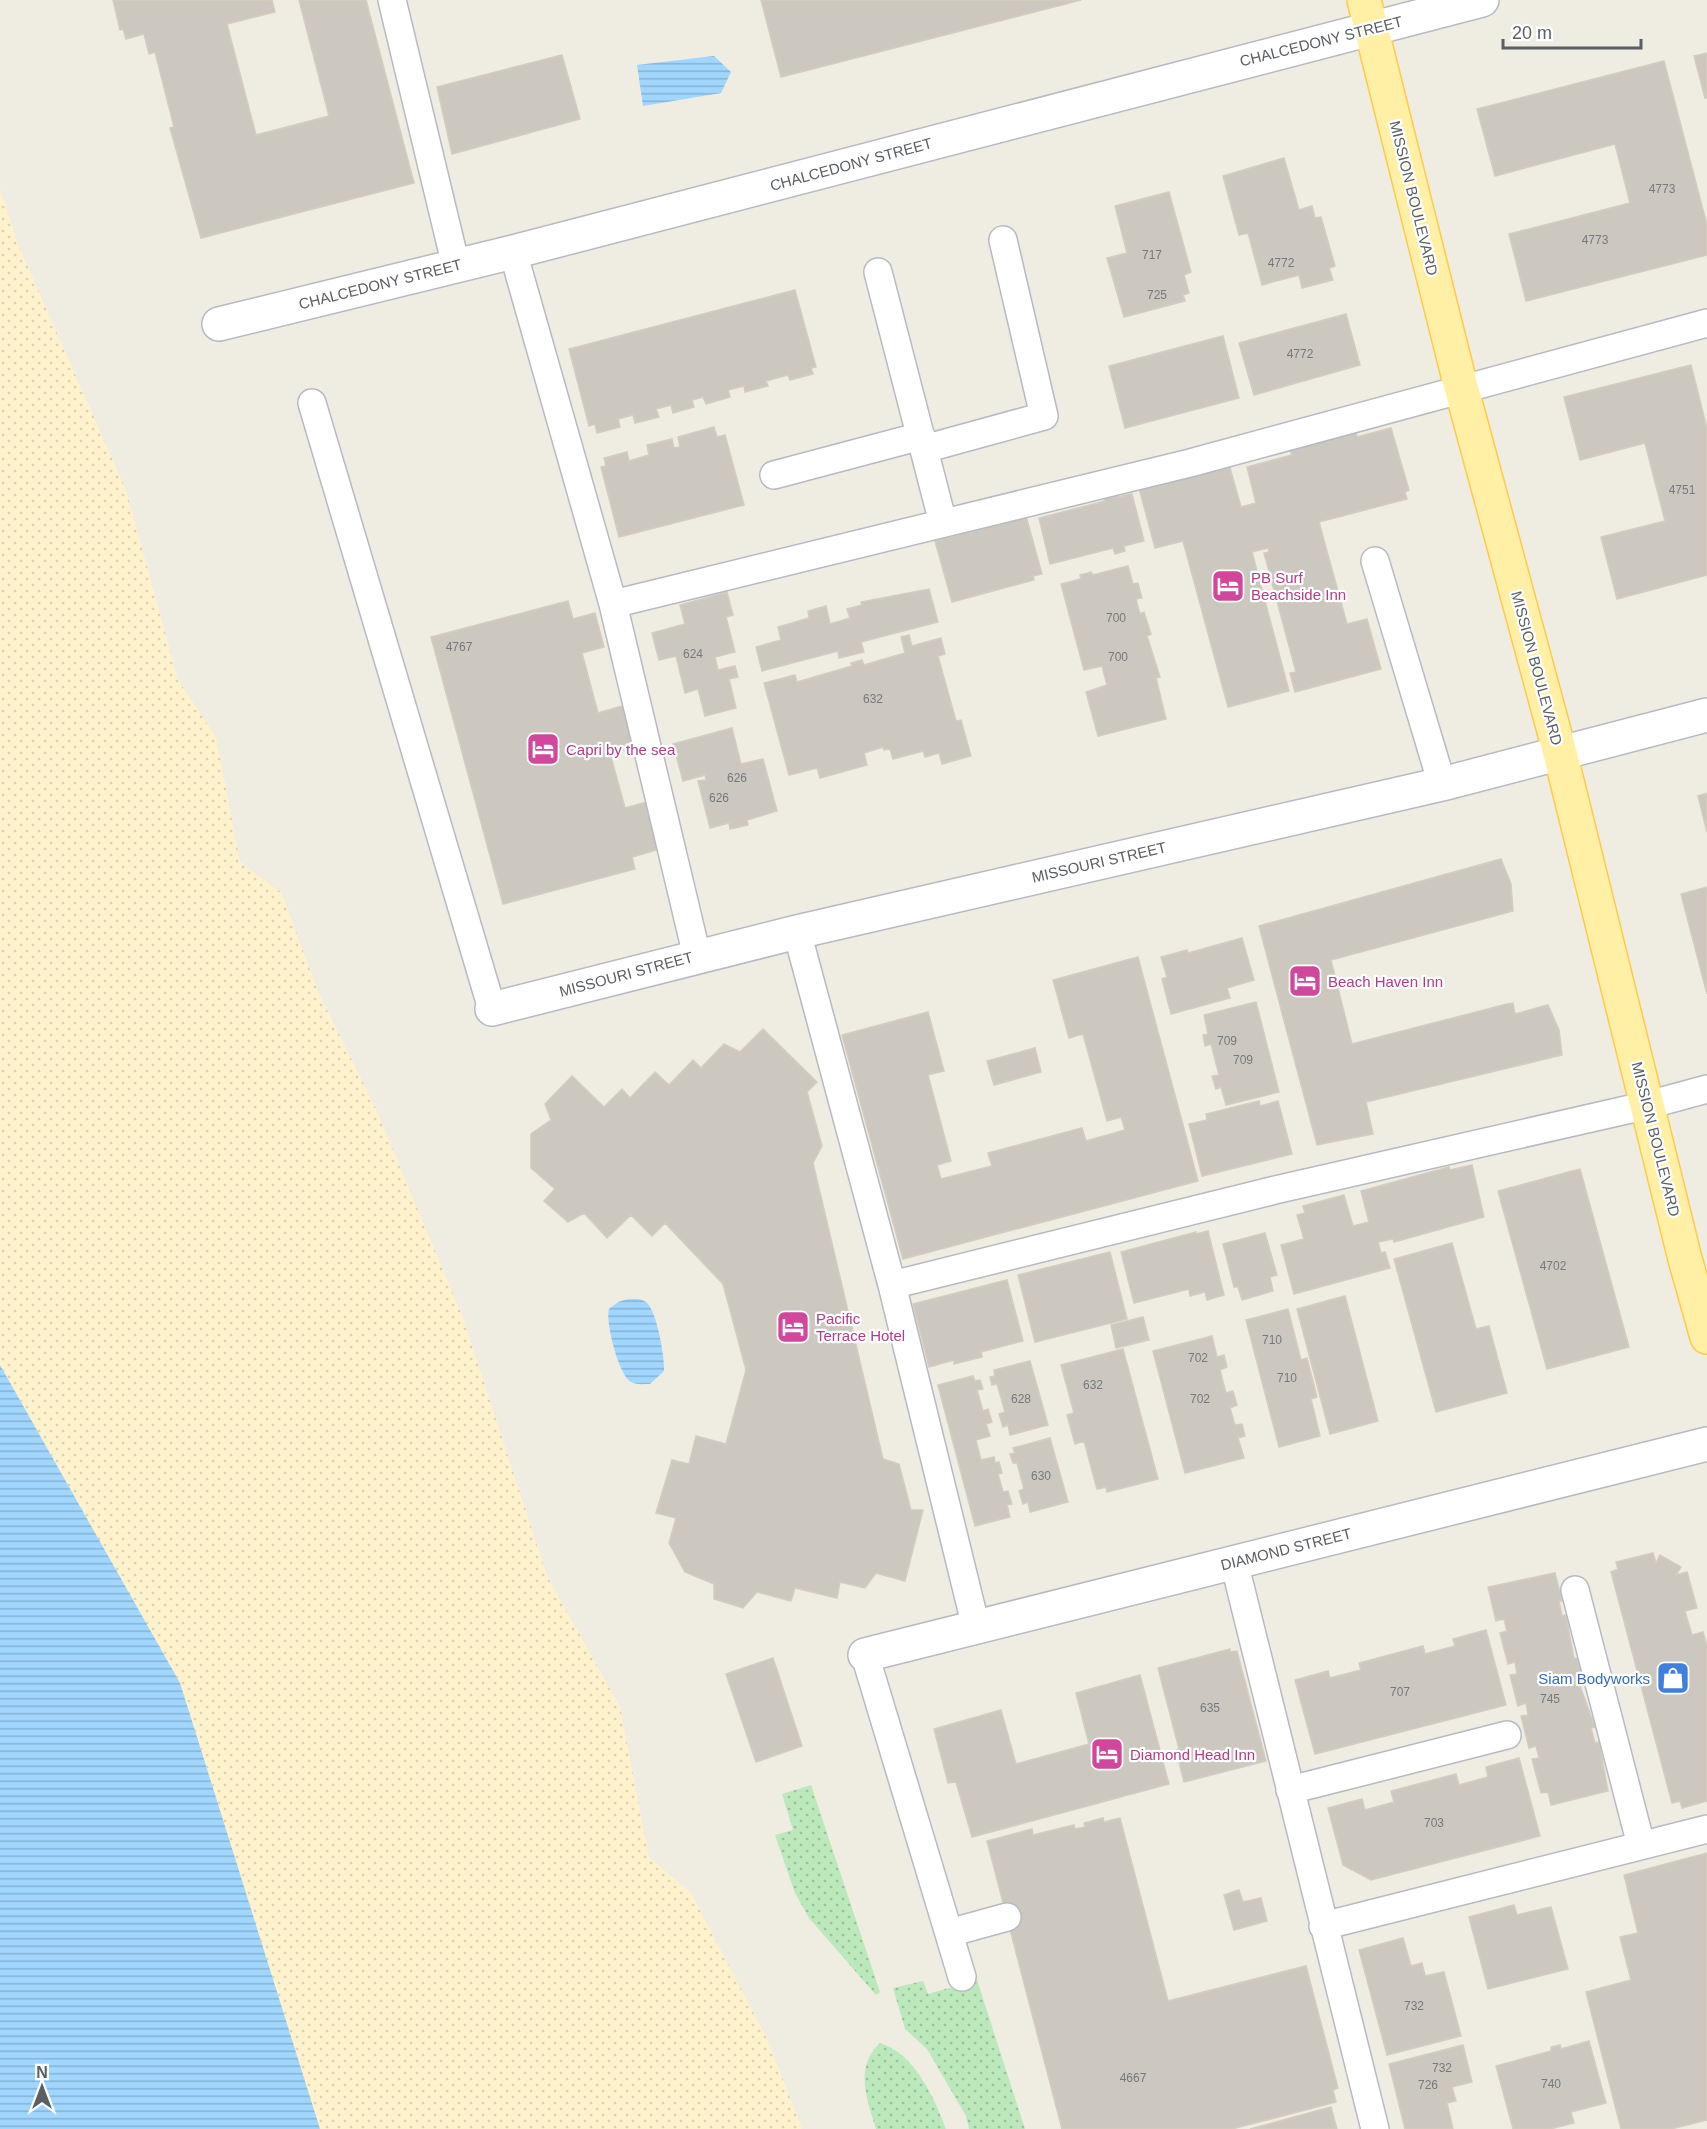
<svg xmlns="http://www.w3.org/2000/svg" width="1707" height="2129" font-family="Helvetica,sans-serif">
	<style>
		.grass { fill: url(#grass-dots) }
		.sand { fill: url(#sand-dots) }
		.water { fill: url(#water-rules) }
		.building { fill: #ccc8c0; stroke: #d4cdbf; stroke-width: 1.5 }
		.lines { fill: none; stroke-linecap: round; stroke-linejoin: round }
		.lane-casing { stroke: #b7bac0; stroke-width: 30 }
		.street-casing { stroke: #b7bac0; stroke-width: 36 }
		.primary-casing { stroke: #ffca4a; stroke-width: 36 }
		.lane { stroke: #fff; stroke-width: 27 }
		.street { stroke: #fff; stroke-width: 33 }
		.primary { stroke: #fff0a6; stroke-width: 33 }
		.labels { text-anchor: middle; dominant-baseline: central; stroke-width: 4.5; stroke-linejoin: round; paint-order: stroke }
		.number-label { font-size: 12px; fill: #76797b }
		.street-label { font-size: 15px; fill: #5a5f64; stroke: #fff }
		.hotel-label { font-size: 15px; fill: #b23c85; stroke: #fff; text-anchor: start }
		.shop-label { font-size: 15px; fill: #366cbe; stroke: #fff; text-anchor: end }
	</style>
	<defs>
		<pattern id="grass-dots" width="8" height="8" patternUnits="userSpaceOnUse" patternTransform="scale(1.5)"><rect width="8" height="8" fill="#bbe9bb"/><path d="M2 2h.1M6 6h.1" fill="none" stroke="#9bc09c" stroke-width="1.8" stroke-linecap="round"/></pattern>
		<pattern id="sand-dots" width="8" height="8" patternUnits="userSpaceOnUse" patternTransform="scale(1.5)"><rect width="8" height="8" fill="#fef2cd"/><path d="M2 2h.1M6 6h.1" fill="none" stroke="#dcd2b3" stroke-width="1.8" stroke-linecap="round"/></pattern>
		<pattern id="water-rules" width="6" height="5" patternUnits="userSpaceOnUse" patternTransform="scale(1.5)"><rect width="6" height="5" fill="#a1d7ff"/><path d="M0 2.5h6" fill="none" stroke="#86b2d2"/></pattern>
	</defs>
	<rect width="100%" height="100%" fill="#efece2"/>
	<path class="grass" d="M811 1785 880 1992 876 1995 809 1918 795 1893 775 1835 793 1830 782 1794Z
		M977 1980 1025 2129H969L966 2116 927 2049 905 2029 893 1988 923 1981 928 1994Z
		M880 2043C915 2054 934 2097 946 2129H876C867 2100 854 2067 880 2043Z"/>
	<path class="sand" d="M0 189 18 244 127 493 178 680 216 737 240 862 282 893 318 992 375 1107 463 1318 547 1576 620 1707 649 1857 691 1893 768 2041 802 2129H320L180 1683 0 1365Z"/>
	<path class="water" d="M714 56 731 72 721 93 643 106 637 65Z
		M628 1299C634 1299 641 1298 646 1302 657 1310 665 1359 664 1371L650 1384C644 1384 636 1385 631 1382 619 1376 605 1322 609 1309L618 1302Z
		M0 1365 180 1683 320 2129H0Z"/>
	<path class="building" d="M113 0H272L275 12 227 24 256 135 329 116 299 0H366L414 183 201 238 170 128 174 127 155 52 149 54 144 34 126 39 123 29 120 30Z
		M761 0H1081L781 77Z
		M1707 53V98H1705L1694 56Z
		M562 55 580 119 452 154 437 87Z
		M1664 61 1707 225V255L1526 301 1509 234 1630 203 1615 144 1495 176 1477 109Z
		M1284 158 1299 210 1312 206 1315 218 1321 217 1335 266 1329 268 1333 280 1302 288 1299 275 1262 285 1248 233 1239 235 1223 176Z
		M1169 192 1191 272 1184 275 1189 293 1183 295 1185 301 1124 317 1107 258 1127 253 1115 206Z
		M795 290 816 367 811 368 813 374 790 380 788 375 766 381 768 386 745 392 744 386 728 390 730 397 706 404 703 397 692 400 694 407 673 413 671 405 656 409 659 417 635 423 633 415 618 419 620 427 597 433 595 424 589 426 569 349Z
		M1346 314 1360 365 1254 395 1239 343Z
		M1223 336 1239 398 1125 428 1109 366Z
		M1691 365 1707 428V575L1617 599 1601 537 1665 521 1645 443 1580 460 1564 397Z
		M714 427 717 437 725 435 744 505 619 537 601 467 606 466 604 458 627 452 629 461 649 455 647 445 672 439 674 448 680 447 678 437Z
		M1391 428 1409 490 1405 492 1407 499 1319 522 1347 624 1367 619 1381 669 1295 692 1290 673 1296 672 1264 553 1269 552 1268 548 1252 552 1289 691 1228 707 1183 541 1155 548 1139 488 1229 464 1241 507 1256 503 1247 467 1292 455 1290 450 1356 432 1357 437Z
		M1116 489 1118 497 1132 494 1144 541 1124 546 1125 551 1115 554 1113 548 1050 564 1039 518 1105 501 1102 493Z
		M1026 516 1042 574 1033 576 1034 580 952 602 935 541Z
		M1128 566 1133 584 1138 583 1142 598 1136 599 1140 614 1144 612 1151 634 1147 636 1160 677 1156 678 1166 719 1098 736 1086 692 1107 685 1102 666 1084 670 1061 584 1081 579 1080 575 1091 572 1093 575Z
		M929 589 938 622 861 642 864 652 839 658 838 651 762 671 756 647 781 640 778 627 809 618 808 611 826 606 830 624 850 618 847 609 862 605 861 602Z
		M727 592 733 615 726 617 735 652 715 657 718 670 735 666 738 677 729 679 736 708 705 716 698 689 685 693 676 656 659 660 652 633 685 624 680 605Z
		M568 601 573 619 595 613 604 647 582 653 598 713 629 704 640 746 610 753 625 808 647 802 660 849 632 857 635 869 503 904 431 637Z
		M909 635 912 646 941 638 945 654 938 656 956 721 961 720 971 756 942 764 939 753 925 757 923 751 893 759 890 749 884 750 883 747 864 753 867 765 820 778 817 768 789 775 764 683 795 675 797 682 852 666 851 663 862 660 864 665 905 653 901 637Z
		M732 728 741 764 763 759 777 811 747 820 748 825 730 829 729 823 710 828 698 781 706 780 705 775 683 781 673 744Z
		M1707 793V832L1698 796Z
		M1501 859 1511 884 1513 911 1331 960 1352 1044 1507 1004 1513 1003 1515 1014 1548 1005 1559 1030 1562 1055 1366 1102 1373 1134 1317 1145 1259 926Z
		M1707 887V994L1681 894Z
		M1242 938 1254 980 1227 988 1230 998 1171 1014 1162 979 1167 977 1161 957 1187 950 1188 953Z
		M1138 957 1198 1181 903 1259 842 1035 928 1012 944 1071 928 1075 951 1161 937 1165 941 1179 992 1166 988 1153 1082 1128 1086 1141 1125 1130 1121 1117 1107 1121 1083 1034 1069 1038 1053 980Z
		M1256 1002 1279 1092 1226 1105 1221 1087 1216 1089 1212 1076 1219 1075 1211 1044 1205 1046 1203 1035 1208 1034 1204 1015Z
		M763 1029 817 1082 807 1092 822 1146 813 1163 883 1459 899 1464 911 1510H923L905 1581 876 1573 865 1588 840 1582 837 1598 795 1588 791 1601 757 1592 743 1608 714 1599V1584L685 1572 669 1543 676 1518 656 1513 672 1460 689 1464 696 1436 726 1444 746 1370 723 1284 665 1223 652 1236 631 1215 607 1238 584 1213 568 1222 544 1201 555 1189 531 1168V1134L551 1120 545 1104 572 1076 604 1107 622 1089 630 1098 655 1072 669 1085 693 1060 701 1068 724 1044 740 1052Z
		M1035 1048 1041 1072 994 1085 987 1061Z
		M1259 1101 1260 1106 1278 1101 1292 1154 1202 1176 1189 1124 1207 1120 1206 1114Z
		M1472 1165 1484 1217 1394 1242 1393 1239 1378 1242 1381 1253 1385 1252 1390 1268 1294 1294 1281 1245 1304 1239 1297 1215 1305 1213 1303 1206 1344 1195 1353 1226 1369 1222 1361 1191 1449 1167 1450 1170Z
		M1580 1169 1629 1347 1547 1369 1498 1191Z
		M1208 1231 1224 1295 1207 1300 1205 1292 1190 1296 1189 1289 1134 1303 1121 1252 1196 1232V1234Z
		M1265 1233 1277 1275 1270 1277 1273 1291 1242 1300 1238 1287H1234L1223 1244Z
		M1452 1243 1476 1329 1489 1326 1507 1393 1436 1412 1394 1259Z
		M1110 1252 1127 1319 1035 1342 1018 1275Z
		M1007 1280 1023 1341 981 1352 982 1357 954 1364V1360L929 1367 913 1304Z
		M1345 1296 1378 1421 1330 1434 1297 1309Z
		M1288 1309 1301 1360 1307 1358 1317 1397 1311 1399 1320 1436 1279 1447 1246 1320Z
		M1143 1317 1149 1340 1116 1348 1111 1325Z
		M1212 1336 1217 1357 1224 1355 1227 1367 1220 1370 1226 1393 1233 1391 1237 1405 1230 1408 1235 1425 1242 1424 1245 1436 1238 1438 1244 1458 1185 1473 1153 1351Z
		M1123 1349 1158 1479 1107 1492 1106 1487 1097 1489 1084 1441 1075 1444 1067 1415 1074 1413 1061 1365Z
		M1030 1361 1048 1425 1010 1435 1008 1425 1003 1427 999 1414 1005 1412 997 1384 992 1385 990 1377 995 1376 994 1370Z
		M973 1376 975 1381 980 1380 983 1389 977 1390 983 1411 988 1409 992 1422 986 1424 990 1436 976 1440 981 1460 994 1457 995 1463 999 1462 1002 1473 998 1474 1003 1492 1008 1491 1012 1504 1007 1505 1010 1517 975 1526 938 1385Z
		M1050 1438 1068 1502 1030 1512 1028 1502 1023 1504 1019 1491 1024 1489 1017 1463H1013L1010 1454 1015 1453 1013 1448Z
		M1653 1553 1656 1563 1660 1555 1681 1567 1676 1575 1687 1572 1697 1608 1685 1611 1692 1635 1703 1632 1707 1646V1801L1682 1808 1680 1801 1672 1803 1611 1572 1618 1569 1616 1562Z
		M1555 1573 1562 1601H1559L1562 1616 1566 1615 1574 1659 1577 1658 1584 1685 1580 1686 1595 1727 1591 1728 1595 1743 1599 1742 1608 1791 1551 1805 1548 1792 1541 1793 1532 1759 1539 1758 1536 1746 1529 1748 1521 1716 1528 1715 1526 1703 1518 1706 1510 1675 1517 1674 1515 1662 1508 1664 1500 1633 1507 1631 1504 1619 1496 1621 1488 1587Z
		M1486 1630 1506 1705 1315 1754 1295 1680 1328 1671 1330 1678 1361 1670 1359 1663 1423 1646 1425 1654 1455 1646 1453 1639Z
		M1230 1649V1652L1237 1651 1266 1761 1184 1782 1176 1750 1179 1749 1158 1668Z
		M773 1658 802 1746 756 1762 726 1674Z
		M1140 1675 1169 1784 972 1837 956 1782 948 1783 934 1729 1001 1710 1016 1764 1089 1744 1076 1693Z
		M1519 1758 1540 1836 1371 1880 1343 1865 1328 1808 1362 1799 1365 1810 1394 1802 1391 1791 1456 1774 1459 1785 1488 1777 1486 1767Z
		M1103 1818 1104 1822 1120 1818 1168 2001 1306 1966 1338 2088 1333 2090 1336 2102 1232 2129H1062L987 1841 1032 1829 1033 1835 1074 1825 1075 1829 1085 1827 1084 1823Z
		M1707 1853V2120L1671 2129H1621L1586 1992 1631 1980 1620 1937 1638 1933 1624 1875Z
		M1239 1890 1243 1902 1261 1898 1267 1921 1234 1930 1224 1895Z
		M1514 1905 1517 1915 1551 1907 1568 1969 1488 1989 1469 1917Z
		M1403 1938 1411 1966 1422 1963 1425 1976 1444 1972 1461 2036 1387 2055 1359 1950Z
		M1589 2041 1606 2103 1571 2112 1574 2123 1550 2129H1513L1496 2066 1551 2051V2047L1560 2045 1561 2049Z
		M1463 2045 1472 2082 1452 2087 1456 2101 1447 2103 1453 2129H1405L1389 2064Z
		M1331 2107 1337 2129H1250Z"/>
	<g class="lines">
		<g class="lane-casing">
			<path id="lane" d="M392 0 456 266
				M513 252 613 604 697 956
				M878 272 943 523
				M312 403 492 1009
				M924 449 1044 416 1003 240
				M774 475 921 436
				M1375 561 1442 784
				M613 604 1190 463 1707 323
				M797 932 892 1285 976 1627
				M892 1285 1275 1190 1648 1105 1707 1089
				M1234 1562 1375 2129
				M1575 1590 1641 1845
				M865 1655 962 1977
				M1290 1790 1507 1735
				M1323 1926 1707 1829
				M949 1933 1007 1917"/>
		</g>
		<g class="street-casing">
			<path id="street" d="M219 324 513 252 1482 0
				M492 1009 797 932 1442 784 1707 715
				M865 1655 1707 1444"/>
		</g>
		<g class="primary-casing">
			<path id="primary" d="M1364 0 1461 387 1560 753 1685 1259 1707 1337"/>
		</g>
		<use href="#lane" class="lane"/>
		<use href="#street" class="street"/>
		<use href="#primary" class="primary"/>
	</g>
	<defs>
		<g id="hotel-square" transform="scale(1.725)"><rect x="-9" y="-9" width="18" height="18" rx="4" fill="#d1479c" stroke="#fff"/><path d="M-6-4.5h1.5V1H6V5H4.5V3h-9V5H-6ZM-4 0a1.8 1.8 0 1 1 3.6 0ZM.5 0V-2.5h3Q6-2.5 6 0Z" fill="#fff"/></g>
		<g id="shop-square" transform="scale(1.725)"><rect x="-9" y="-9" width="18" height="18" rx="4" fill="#3f7fe0" stroke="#fff"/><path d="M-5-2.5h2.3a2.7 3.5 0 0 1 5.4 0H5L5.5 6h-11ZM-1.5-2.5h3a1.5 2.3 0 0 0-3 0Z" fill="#fff"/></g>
	</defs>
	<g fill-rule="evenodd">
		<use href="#hotel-square" x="1228" y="586"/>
		<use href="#hotel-square" x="543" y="749"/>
		<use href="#hotel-square" x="1305" y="981"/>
		<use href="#hotel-square" x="793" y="1327"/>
		<use href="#shop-square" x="1673" y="1678"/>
		<use href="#hotel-square" x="1107" y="1754"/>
	</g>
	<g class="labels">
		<g class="number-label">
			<text x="1662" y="189">4773</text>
			<text x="1595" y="240">4773</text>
			<text x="1152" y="255">717</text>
			<text x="1281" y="263">4772</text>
			<text x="1157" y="295">725</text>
			<text x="1300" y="354">4772</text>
			<text x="1682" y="490">4751</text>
			<text x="1116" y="618">700</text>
			<text x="459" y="647">4767</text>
			<text x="693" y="654">624</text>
			<text x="1118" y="657">700</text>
			<text x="873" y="699">632</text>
			<text x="737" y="778">626</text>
			<text x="719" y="798">626</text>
			<text x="1227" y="1041">709</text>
			<text x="1243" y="1060">709</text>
			<text x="1553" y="1266">4702</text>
			<text x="1272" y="1340">710</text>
			<text x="1198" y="1358">702</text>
			<text x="1287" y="1378">710</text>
			<text x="1093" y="1385">632</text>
			<text x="1021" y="1399">628</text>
			<text x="1200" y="1399">702</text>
			<text x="1041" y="1476">630</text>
			<text x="1400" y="1692">707</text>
			<text x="1550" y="1699">745</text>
			<text x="1210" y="1708">635</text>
			<text x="1434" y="1823">703</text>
			<text x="1414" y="2006">732</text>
			<text x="1442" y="2068">732</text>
			<text x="1133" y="2078">4667</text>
			<text x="1551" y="2084">740</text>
			<text x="1428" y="2085">726</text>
		</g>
		<g class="street-label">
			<text transform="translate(1321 41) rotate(-14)">CHALCEDONY STREET</text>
			<text transform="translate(851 164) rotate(-15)">CHALCEDONY STREET</text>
			<text transform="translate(1414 198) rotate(76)">MISSION BOULEVARD</text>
			<text transform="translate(380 284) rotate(-14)">CHALCEDONY STREET</text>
			<text transform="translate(1537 668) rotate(75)">MISSION BOULEVARD</text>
			<text transform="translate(1099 862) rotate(-13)">MISSOURI STREET</text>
			<text transform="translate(626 974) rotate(-15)">MISSOURI STREET</text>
			<text transform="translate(1656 1139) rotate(76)">MISSION BOULEVARD</text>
			<text transform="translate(1286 1549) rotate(-14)">DIAMOND STREET</text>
		</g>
		<g class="hotel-label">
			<text x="1251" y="577">PB Surf<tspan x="1251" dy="17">Beachside Inn</tspan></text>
			<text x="566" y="749">Capri by the sea</text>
			<text x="1328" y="981">Beach Haven Inn</text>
			<text x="816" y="1318">Pacific<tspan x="816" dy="17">Terrace Hotel</tspan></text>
			<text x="1130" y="1754">Diamond Head Inn</text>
		</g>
		<g class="shop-label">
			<text x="1650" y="1678">Siam Bodyworks</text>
		</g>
	</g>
	<g transform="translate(42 2087)" stroke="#ffffff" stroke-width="4.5" paint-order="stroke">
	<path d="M0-4.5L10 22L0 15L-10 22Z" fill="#5a5f64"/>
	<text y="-9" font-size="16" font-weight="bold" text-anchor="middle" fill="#5a5f64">N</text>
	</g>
	<path d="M1503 39v9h138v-9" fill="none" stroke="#5a5f64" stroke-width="3"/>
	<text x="1512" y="39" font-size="18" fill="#5a5f64" stroke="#ffffff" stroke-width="4.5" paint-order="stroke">20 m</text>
</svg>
